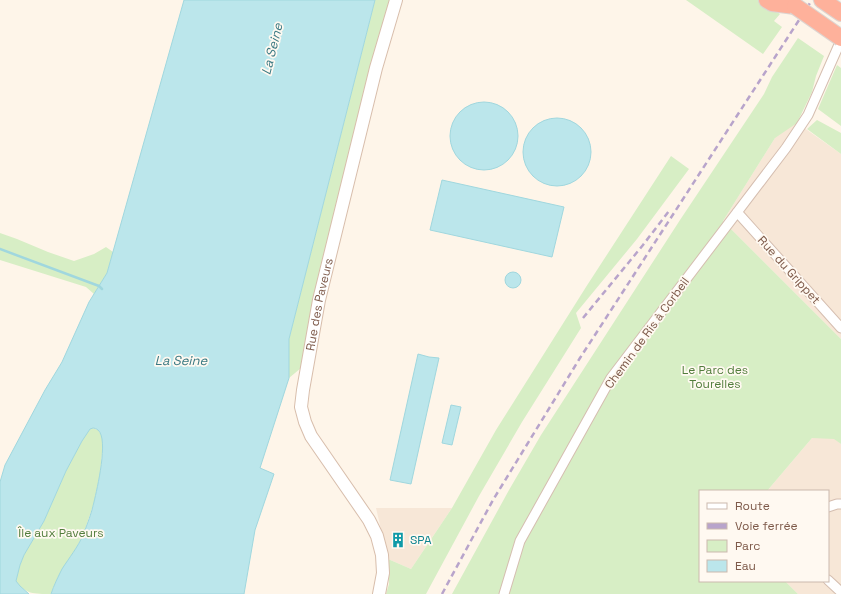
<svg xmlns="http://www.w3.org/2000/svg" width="841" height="594" font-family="'Space Grotesk',sans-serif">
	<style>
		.residential { fill: #f7e7d7 }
		.green { fill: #d7eec5 }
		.water { fill: #bbe6eb; stroke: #a0d7de }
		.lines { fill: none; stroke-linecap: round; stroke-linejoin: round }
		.stream { stroke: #a0d7de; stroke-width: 2.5 }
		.street-casing { stroke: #d5beb0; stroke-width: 11 }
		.secondary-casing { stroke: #d8beac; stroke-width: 14 }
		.highway-casing { stroke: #ddd4d0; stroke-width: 18 }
		.street { stroke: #fff; stroke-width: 9 }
		.secondary { stroke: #fff; stroke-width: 12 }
		.highway { stroke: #feb19b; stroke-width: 16 }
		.rail { stroke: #b8a4cb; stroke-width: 2.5; stroke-dasharray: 6 4; stroke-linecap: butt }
		.highway-bridge-casing { stroke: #ddd4d0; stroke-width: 18; stroke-linecap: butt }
		.highway-bridge { stroke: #feb19b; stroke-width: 16 }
		.labels { text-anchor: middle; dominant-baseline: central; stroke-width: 3.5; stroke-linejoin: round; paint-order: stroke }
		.street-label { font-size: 12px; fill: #7d5949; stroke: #fff9f1 }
		.park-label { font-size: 12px; fill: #527d3c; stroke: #fff9f1 }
		.culture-label { font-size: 12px; fill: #0d838f; stroke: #fff9f1; text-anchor: start }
		.water-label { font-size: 13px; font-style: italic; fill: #3a7983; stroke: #fff9f1 }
	</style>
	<rect width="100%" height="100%" fill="#fef5e9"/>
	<path class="residential" d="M769 103 841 154V339L723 221 775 138Z
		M812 438H834L841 444V594H798L785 581H828V491H767Z
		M376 508H452L411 569 388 559Z"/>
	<path class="green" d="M375 0H392L389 8 301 368 289 378V339Z
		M686 0H758L780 14 774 21 782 27 763 54Z
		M798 38 824 56 816 76 812 92 797 123 775 138 723 221 841 339V444L834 439 812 438 767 491H700V581H785L798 594H452L509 490 541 435 680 220 764 94 772 77Z
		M837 65 841 68V126L818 109Z
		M817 120 841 133V154L807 129Z
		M671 156 689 169 637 239 576 313 581 328 522 422 479 496 426 594H386L389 584 388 559 411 569 452 508 496 430 586 287Z
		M0 233 17 239 48 252 74 261 94 254 106 247 113 252 107 273 94 294 86 287 0 260Z
		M92 428 98 430 102 436 103 444 100 474 94 503 83 535 73 554 58 577 51 594C34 594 25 594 16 581L20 565 24 555 44 521 66 471 82 441 90 429Z"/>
	<path class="water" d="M184 0H375L289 339V378L260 468 274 474 255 530 244 594H51C54 585 58 577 62 569 69 558 78 547 83 535 87 525 92 512 94 502 97 489 109 439 98 430 97 429 94 428 93 428L90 429 82 441 66 471 44 521 24 555 20 565 16 581 20 586 29 594H0V482L5 465 45 390 62 362 89 302 107 273Z
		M450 136a34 34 0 1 1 68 0a34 34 0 1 1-68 0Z
		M523 152a34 34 0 1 1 68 0a34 34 0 1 1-68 0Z
		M442 180 564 207 552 257 430 230Z
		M505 280a8 8 0 1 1 16 0a8 8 0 1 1-16 0Z
		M418 354 429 357 439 358 411 484 390 480Z
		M451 405 461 407 452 445 442 443Z"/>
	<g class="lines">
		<path class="stream" d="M0 249 99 286 102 289"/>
		<g class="street-casing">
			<path id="street" d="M737 212 841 328
				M828 507 837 504H841
				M828 580 841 592
				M504 594 520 541 611 378 786 148 808 115 841 40"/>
		</g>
		<g class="secondary-casing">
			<g id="secondary">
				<path id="s1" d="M379 594 383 573 382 555 377 536 369 520 311 436 305 422 301 407 303 390 319 300 376 68 396 0"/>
			</g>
		</g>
		<g class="highway-casing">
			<path id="highway" d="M767 0 772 3 795 6
				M822 0 841 13"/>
		</g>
		<use href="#street" class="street"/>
		<use href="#secondary" class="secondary"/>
		<use href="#highway" class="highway"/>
		<path class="rail" d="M583 318 643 245 669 211
			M442 594 493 500 580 358 812 0"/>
		<g class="highway-bridge-casing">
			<path id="highway-bridge" d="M795 6 841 38"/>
		</g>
		<use href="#highway-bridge" class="highway-bridge"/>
	</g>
	<defs>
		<g id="building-bare" transform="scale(1.2)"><path d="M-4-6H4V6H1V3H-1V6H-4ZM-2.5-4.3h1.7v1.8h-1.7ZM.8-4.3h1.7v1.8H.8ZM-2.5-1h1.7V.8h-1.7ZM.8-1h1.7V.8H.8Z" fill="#0f9aa8" stroke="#fff9f1" stroke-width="2.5" paint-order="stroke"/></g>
	</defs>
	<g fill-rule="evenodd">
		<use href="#building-bare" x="398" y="540"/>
	</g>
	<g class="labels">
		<g class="street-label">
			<text transform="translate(789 270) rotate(48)">Rue du Grippet</text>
			<text stroke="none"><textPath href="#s1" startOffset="314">Rue des Paveurs</textPath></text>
			<text transform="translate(647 333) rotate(-54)">Chemin de Ris à Corbeil</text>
		</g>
		<g class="park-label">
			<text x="715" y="370">Le Parc des<tspan x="715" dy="14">Tourelles</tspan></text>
			<text x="61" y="533">Île aux Paveurs</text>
		</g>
		<g class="culture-label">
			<text x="410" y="540">SPA</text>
		</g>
		<g class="water-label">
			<text transform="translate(272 49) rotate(-76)">La Seine</text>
			<text x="181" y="360">La Seine</text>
		</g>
	</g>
	<rect x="699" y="490" width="130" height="92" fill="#fff9f1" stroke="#cbb9ae"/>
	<rect x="707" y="503" width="20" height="6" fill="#ffffff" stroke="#cbb9ae"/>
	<text x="735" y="510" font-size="12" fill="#7d5949">Route</text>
	<rect x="707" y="523" width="20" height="6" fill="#b8a4cb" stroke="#cbb9ae"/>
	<text x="735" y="530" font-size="12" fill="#7d5949">Voie ferrée</text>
	<rect x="707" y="540" width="20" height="12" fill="#d7eec5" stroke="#cbb9ae"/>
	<text x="735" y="550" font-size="12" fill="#7d5949">Parc</text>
	<rect x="707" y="560" width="20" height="12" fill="#bbe6eb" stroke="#cbb9ae"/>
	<text x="735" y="570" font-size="12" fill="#7d5949">Eau</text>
</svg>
